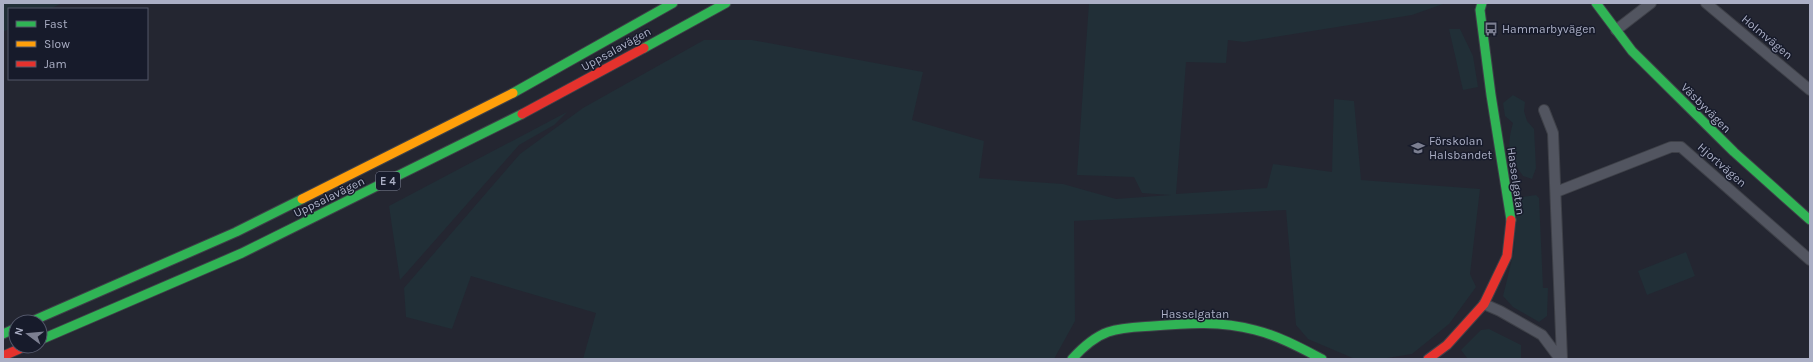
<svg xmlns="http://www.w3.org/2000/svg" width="1813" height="362" font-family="Karla,sans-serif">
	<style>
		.green { fill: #212f37 }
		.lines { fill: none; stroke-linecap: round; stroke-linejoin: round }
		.street-casing { stroke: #3e4048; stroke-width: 12 }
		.fast-casing { stroke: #3e4048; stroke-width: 11 }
		.slow-casing { stroke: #3e4048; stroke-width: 11 }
		.jam-casing { stroke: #3e4048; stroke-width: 11 }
		.street { stroke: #525560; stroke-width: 10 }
		.fast { stroke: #30b455; stroke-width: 9 }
		.slow { stroke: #ff9f0a; stroke-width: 9 }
		.jam { stroke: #e5322d; stroke-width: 9 }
		.labels { text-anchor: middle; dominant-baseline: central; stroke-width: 3; stroke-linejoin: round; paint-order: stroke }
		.shield { fill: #171b2b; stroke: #7f8397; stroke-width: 1 }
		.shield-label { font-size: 11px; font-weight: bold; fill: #abafc5 }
		.poi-label { font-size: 12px; fill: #abafc5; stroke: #171b2b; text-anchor: start }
		.street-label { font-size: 12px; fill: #abafc5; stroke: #171b2b }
	</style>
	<rect width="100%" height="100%" fill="#242631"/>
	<path class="green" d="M3 3H62L50 9H9V29L3 32Z
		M1089 3H1446L1412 15 1244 42 1228 40 1226 63 1186 62 1176 194 1267 188 1273 164 1332 172 1334 99 1354 101 1361 180 1480 189 1470 274 1476 287 1449 324 1412 354 1387 358 1355 359 1308 339 1296 325 1286 210 1074 221 1075 321 1054 359H583L596 313 471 276 452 329 406 317 404 288 520 154 583 108 704 40H752L923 72 912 120 984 141 979 178 1063 184 1116 199 1171 195 1142 193 1134 177 1077 175Z
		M1449 29H1460L1473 56 1478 87 1463 90Z
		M1513 95 1525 102 1524 111 1527 121 1534 129 1536 168 1532 179 1523 176C1509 155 1506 148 1513 123L1505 116 1503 103Z
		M567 112 554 125 519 145 400 280 389 206Z
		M1536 195 1539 198 1543 288H1548L1547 316 1539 322 1513 307 1503 296 1514 251 1516 217 1523 197Z
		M1686 252 1695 276 1647 295 1638 271Z
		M1489 329 1521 345V359L1467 358 1461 350 1481 330Z"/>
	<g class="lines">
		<g class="street-casing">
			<path id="street" d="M1706 3 1810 90
				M1616 30 1651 3
				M1544 110 1553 133 1562 359
				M1556 192 1671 147H1681L1810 260
				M1484 304 1500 311 1542 335 1560 359"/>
		</g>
		<g class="fast-casing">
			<path id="fast" d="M1482 3 1480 10 1491 95 1511 220
				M1596 3 1632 51 1734 152 1810 220
				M644 48 726 3
				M513 93 673 3
				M30 322 236 232 302 199
				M3 334 16 328
				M40 340 242 253 522 114
				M1072 359C1082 348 1094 337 1108 332 1122 327 1138 327 1153 326 1188 323 1221 321 1255 330 1279 336 1301 348 1322 359"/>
		</g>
		<g class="slow-casing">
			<path id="slow" d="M302 199 513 93"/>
		</g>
		<g class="jam-casing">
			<path id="jam" d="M522 114 644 48
				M3 356 26 346
				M1428 359 1447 345 1484 304 1507 256 1511 220"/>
		</g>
		<use href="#street" class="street"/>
		<use href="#fast" class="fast"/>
		<use href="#slow" class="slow"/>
		<use href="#jam" class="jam"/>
	</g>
	<defs>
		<g id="bus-bare" transform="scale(1.08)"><path d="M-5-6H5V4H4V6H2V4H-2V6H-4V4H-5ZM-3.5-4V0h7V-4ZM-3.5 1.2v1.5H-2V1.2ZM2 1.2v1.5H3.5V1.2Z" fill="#7c7f91" stroke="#171b2b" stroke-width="2.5" paint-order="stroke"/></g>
		<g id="school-bare" transform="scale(1.08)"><path d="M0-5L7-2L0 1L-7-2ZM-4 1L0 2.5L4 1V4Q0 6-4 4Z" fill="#7c7f91" stroke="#171b2b" stroke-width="2.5" paint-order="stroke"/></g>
	</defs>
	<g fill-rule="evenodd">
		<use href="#bus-bare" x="1491" y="29"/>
		<use href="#school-bare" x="1418" y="148"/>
	</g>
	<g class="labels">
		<rect class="shield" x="376" y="172" width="24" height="18" rx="3"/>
		<g class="shield-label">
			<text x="388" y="181">E 4</text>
		</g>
		<g class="poi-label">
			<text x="1502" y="29">Hammarbyvägen</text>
			<text x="1429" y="141">Förskolan<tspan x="1429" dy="14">Halsbandet</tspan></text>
		</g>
		<g class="street-label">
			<text transform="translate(1767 37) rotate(40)">Holmvägen</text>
			<text transform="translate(616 49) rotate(-29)">Uppsalavägen</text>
			<text transform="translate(1706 108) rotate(45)">Väsbyvägen</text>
			<text transform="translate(1722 165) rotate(41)">Hjortvägen</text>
			<text transform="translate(1516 181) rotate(82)">Hasselgatan</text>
			<text transform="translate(329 197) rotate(-26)">Uppsalavägen</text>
			<text x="1195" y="314">Hasselgatan</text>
		</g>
	</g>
	<rect width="1813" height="362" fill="none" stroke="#abafc5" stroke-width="8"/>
	<rect x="8" y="8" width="140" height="72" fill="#171b2b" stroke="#525669"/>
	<rect x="16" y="21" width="20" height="6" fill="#30b455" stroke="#525669"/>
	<text x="44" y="28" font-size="12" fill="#abafc5">Fast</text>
	<rect x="16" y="41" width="20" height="6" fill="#ff9f0a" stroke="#525669"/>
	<text x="44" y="48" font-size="12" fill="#abafc5">Slow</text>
	<rect x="16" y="61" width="20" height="6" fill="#e5322d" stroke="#525669"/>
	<text x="44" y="68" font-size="12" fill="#abafc5">Jam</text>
	<g transform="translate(28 334) rotate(286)"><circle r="19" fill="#171b2b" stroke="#525669"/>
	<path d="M0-3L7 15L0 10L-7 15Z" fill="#7c7f91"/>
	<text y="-6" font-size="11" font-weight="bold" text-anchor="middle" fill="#abafc5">N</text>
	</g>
</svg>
